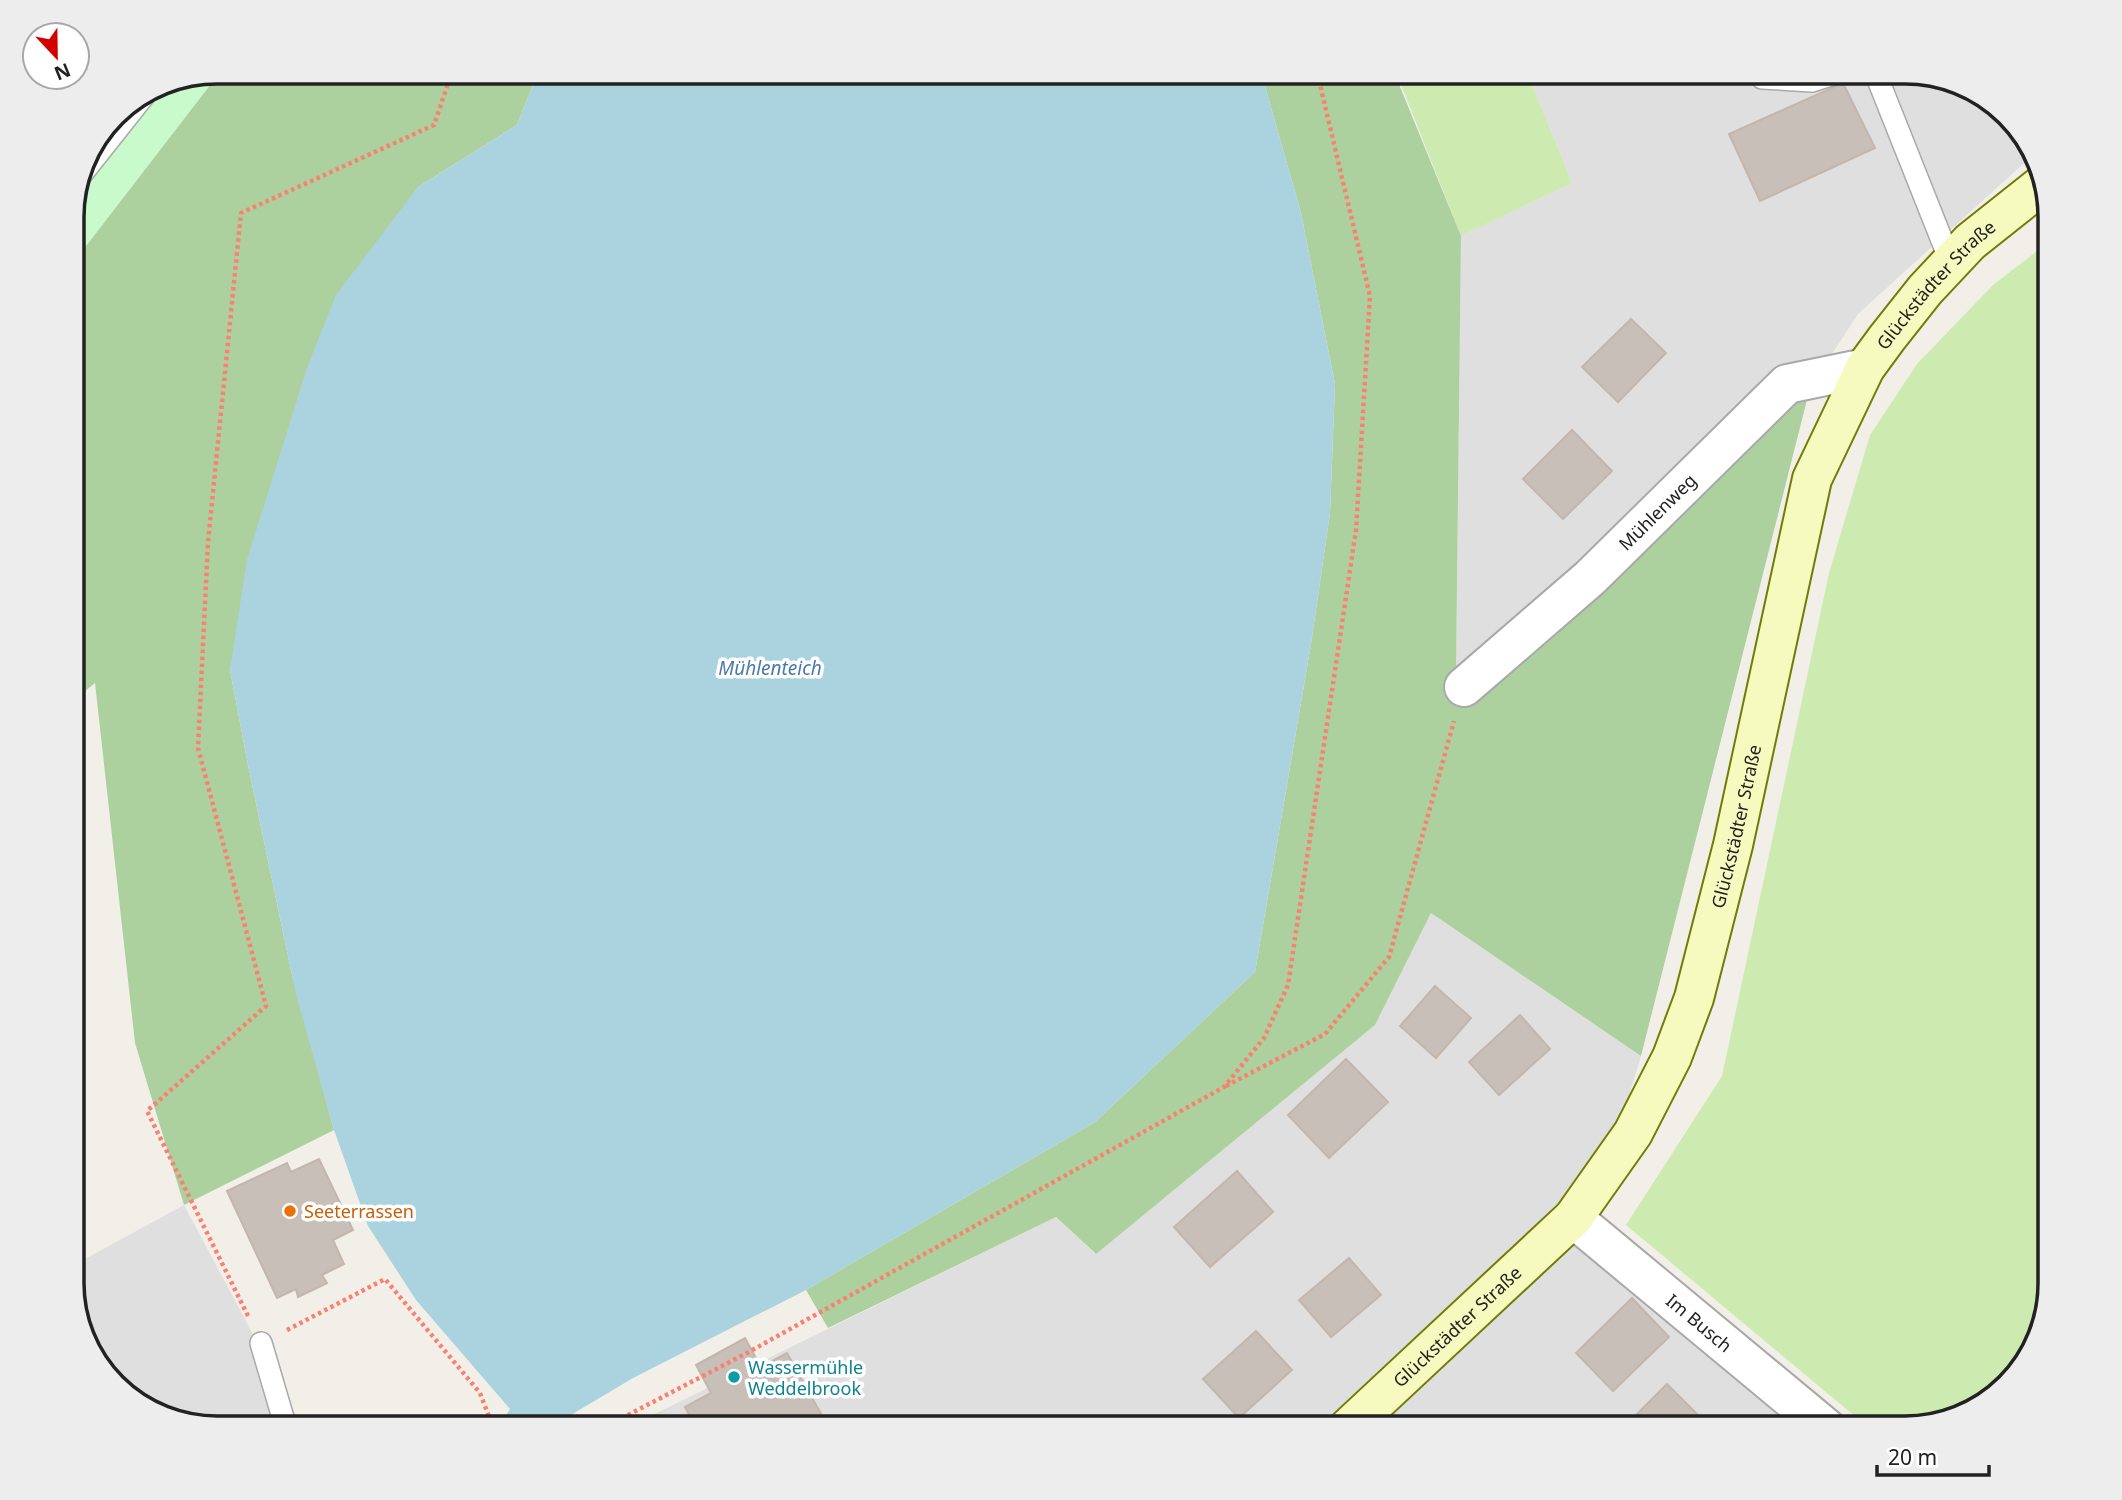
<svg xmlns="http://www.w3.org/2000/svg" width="2122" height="1500" font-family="'Noto Sans',sans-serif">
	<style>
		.residential { fill: #e0dfdf }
		.grass { fill: #cdebb0 }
		.forest { fill: #add19e }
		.park { fill: #c8facc }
		.water { fill: #aad3df }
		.building { fill: #c7bfb8; stroke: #c4b6ab; stroke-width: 2 }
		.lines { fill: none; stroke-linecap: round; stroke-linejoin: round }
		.lane-casing { stroke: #a9a9a9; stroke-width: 24 }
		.street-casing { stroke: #a9a9a9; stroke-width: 42 }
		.secondary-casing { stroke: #707d05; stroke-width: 42 }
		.path { stroke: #fa8072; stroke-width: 4.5; stroke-dasharray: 3.5 3.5; stroke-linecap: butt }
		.lane { stroke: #fff; stroke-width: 21 }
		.street { stroke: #fff; stroke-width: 38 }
		.secondary { stroke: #f7fabf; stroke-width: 38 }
		.food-dot { fill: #e8710a; stroke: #fff; stroke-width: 2.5 }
		.culture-dot { fill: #0f9aa8; stroke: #fff; stroke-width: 2.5 }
		.labels { text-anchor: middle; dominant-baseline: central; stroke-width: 7; stroke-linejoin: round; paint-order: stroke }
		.street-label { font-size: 18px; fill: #222; stroke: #fff }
		.food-label { font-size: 18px; fill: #c56008; stroke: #fff; text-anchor: start }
		.culture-label { font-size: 18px; fill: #0d838f; stroke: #fff; text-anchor: start }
		.water-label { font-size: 19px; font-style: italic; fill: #4a7aab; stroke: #fff }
		.rim { fill: none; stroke: #222; stroke-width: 3.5 }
	</style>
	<rect width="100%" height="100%" fill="#f2efe9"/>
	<path class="residential" d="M1527 72H1905L1993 102 2035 153 1858 314 1810 388 1456 674 1461 236 1572 183Z
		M1431 913 1641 1056 1584 1244 1807 1428H626L1056 1217 1095 1254 1375 1025Z
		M184 1205 303 1428H217L129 1398 91 1355 72 1292V1263L74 1265Z"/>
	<path class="grass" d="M1396 72H1527L1572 183 1461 236Z
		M2050 241V1283L2020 1371 1969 1413 1905 1428H1869L1626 1225 1722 1076 1829 573 1870 435 1917 364 1993 285Z"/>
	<path class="forest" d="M220 72H538L517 125 418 187 307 369 279 464 230 670 248 765 292 975 334 1130 184 1205 135 1043 95 683 72 702V264Z
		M1261 72H1394L1461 236 1456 673 1810 388 1641 1056 1431 913 1375 1025 1096 1254 1056 1217 828 1328 806 1290 1095 1122 1255 972 1311 644 1330 513 1335 384 1301 213Z"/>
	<path class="park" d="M220 72 72 264V207L87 153 121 108 162 83Z"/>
	<path class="water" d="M538 72H1261L1301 213 1335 384 1330 513 1311 644 1255 972 1095 1122 806 1290 633 1378 549 1428H498L510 1409 416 1300 368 1226 334 1130 296 994 248 765 230 670 247 560 307 368 336 295 418 187 517 125Z"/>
	<path class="building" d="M1843 83 1875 148 1760 201 1729 134Z
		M1631 319 1666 353 1618 402 1582 367Z
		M1572 430 1612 471 1563 519 1523 479Z
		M1435 986 1471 1018 1436 1058 1400 1026Z
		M1520 1015 1550 1049 1499 1095 1469 1062Z
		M1346 1059 1388 1102 1329 1158 1288 1115Z
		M319 1159 353 1230 333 1240 344 1264 322 1275 327 1283 298 1297 296 1289 277 1298 227 1191 287 1163 291 1172Z
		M1237 1171 1273 1212 1210 1267 1174 1227Z
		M1349 1258 1381 1295 1331 1337 1299 1300Z
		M1632 1298 1669 1337 1613 1391 1576 1353Z
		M1256 1331 1292 1370 1239 1418 1203 1379Z
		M745 1338 761 1367 787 1353 829 1428H775L774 1427 771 1428H696L685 1407 711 1393 696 1365Z
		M1667 1384 1711 1428H1626L1624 1427Z"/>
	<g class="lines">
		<g class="lane-casing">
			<path id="lane" d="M1760 72 1762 78 1812 81 1840 72
				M1875 72 1951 263
				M81 175 146 93
				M261 1343 286 1428"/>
		</g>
		<g class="street-casing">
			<g id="street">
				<path id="s1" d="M1464 687 1590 578 1787 384 1865 368"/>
				<path id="s2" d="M1573 1218 1826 1428"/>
			</g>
		</g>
		<g class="secondary-casing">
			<g id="secondary">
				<path id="s3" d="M1348 1428 1573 1218 1633 1133 1672 1057 1694 998 1733 845 1812 479 1865 368 1887 338 1925 290 1970 242 2043 184"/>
			</g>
		</g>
		<path class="path" d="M1226 1086 1325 1034 1389 957 1454 721
			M248 1316 147 1111 266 1006 198 748 208 542 241 213 434 125 452 72
			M287 1330 385 1279 480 1393 490 1419V1428
			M603 1428 747 1353 1224 1087 1264 1038 1288 985 1356 530 1370 296 1317 72"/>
		<use href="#lane" class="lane"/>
		<use href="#street" class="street"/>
		<use href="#secondary" class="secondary"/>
	</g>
	<circle class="food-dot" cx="290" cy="1211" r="7"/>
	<circle class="culture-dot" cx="734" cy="1377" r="7"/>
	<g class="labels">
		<g class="street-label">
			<text stroke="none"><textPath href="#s3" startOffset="1325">Glückstädter Straße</textPath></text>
			<text stroke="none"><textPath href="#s1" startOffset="261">Mühlenweg</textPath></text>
			<text stroke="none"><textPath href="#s3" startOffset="737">Glückstädter Straße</textPath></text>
			<text stroke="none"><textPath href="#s2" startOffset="164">Im Busch</textPath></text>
			<text stroke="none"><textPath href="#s3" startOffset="149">Glückstädter Straße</textPath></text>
		</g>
		<g class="food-label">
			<text x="304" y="1211">Seeterrassen</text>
		</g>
		<g class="culture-label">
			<text x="748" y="1367">Wassermühle<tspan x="748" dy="21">Weddelbrook</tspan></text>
		</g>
		<g class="water-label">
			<text x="770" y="668">Mühlenteich</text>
		</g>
	</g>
	<path d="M0 0H2122V1500H0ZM217 84H1905A133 133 0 0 1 2038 217V1283A133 133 0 0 1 1905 1416H217A133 133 0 0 1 84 1283V217A133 133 0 0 1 217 84Z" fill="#ededed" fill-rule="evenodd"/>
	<path class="rim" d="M217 84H1905A133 133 0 0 1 2038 217V1283A133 133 0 0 1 1905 1416H217A133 133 0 0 1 84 1283V217A133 133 0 0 1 217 84Z"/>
	<g transform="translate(56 56) rotate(158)"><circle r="33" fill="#ffffff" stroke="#a7a7a7" stroke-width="2"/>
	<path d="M0-5L12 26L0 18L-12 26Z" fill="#d40000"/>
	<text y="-10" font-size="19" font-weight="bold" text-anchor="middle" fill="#222222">N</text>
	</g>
	<path d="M1877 1465v10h112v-10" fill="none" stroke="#222222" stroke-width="3.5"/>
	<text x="1888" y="1465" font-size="21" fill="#222222" stroke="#ffffff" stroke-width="5" paint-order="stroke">20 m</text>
</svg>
